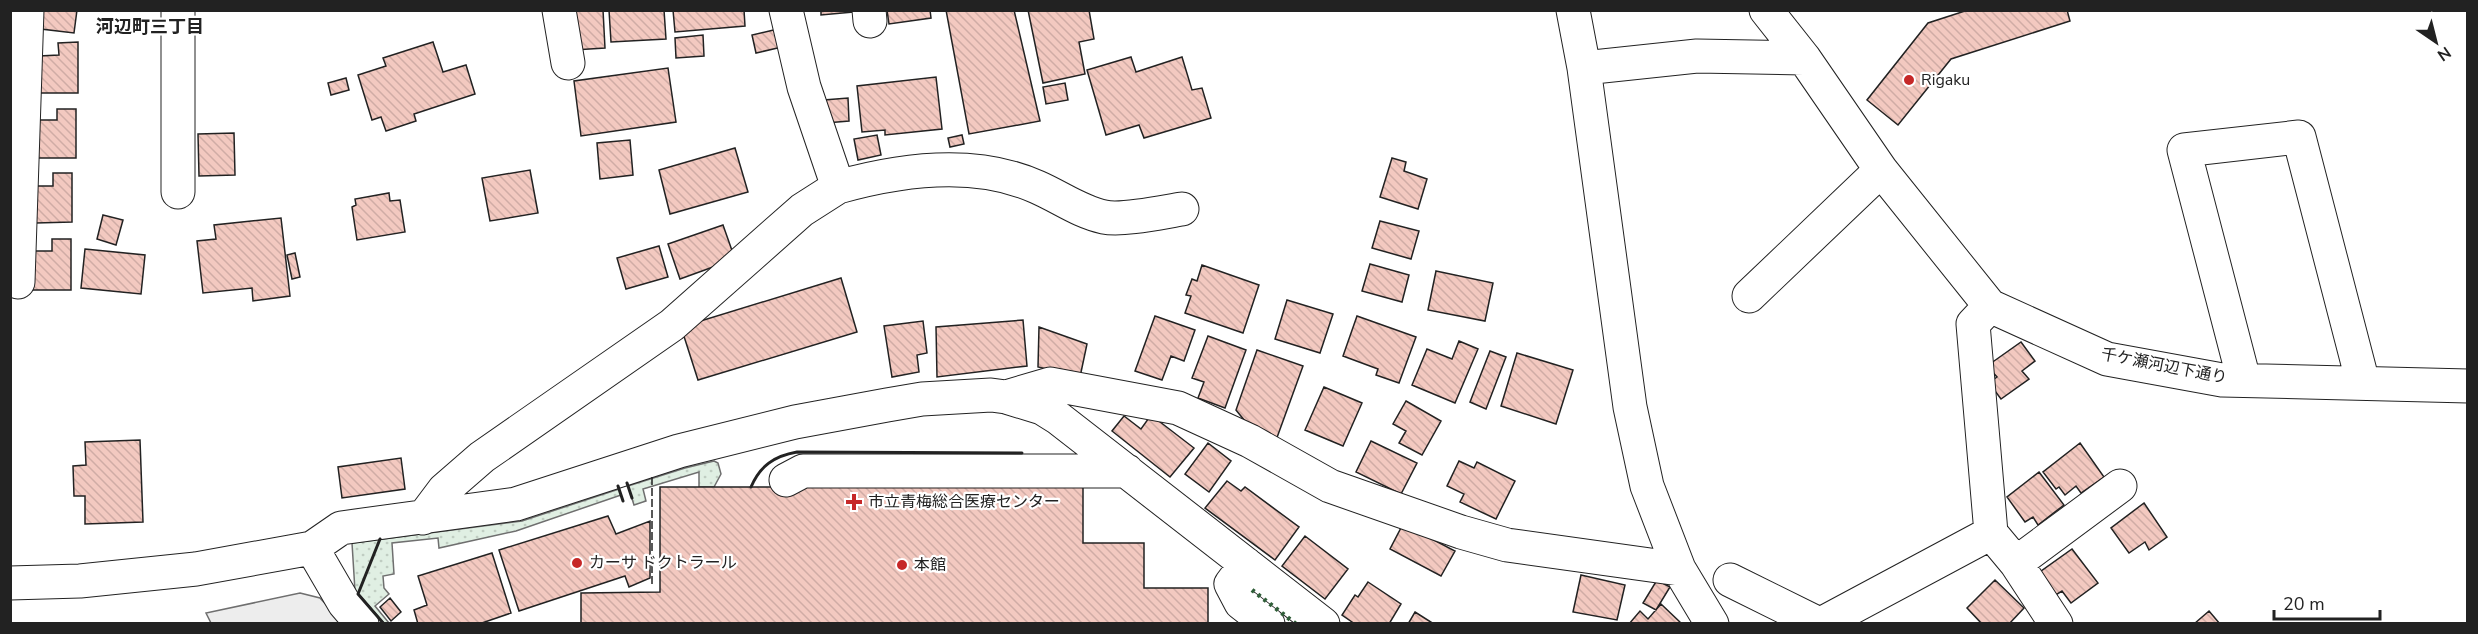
<svg xmlns="http://www.w3.org/2000/svg" width="2478" height="634" font-family="'Nunito Sans','Noto Sans JP',sans-serif">
	<style>
		.grass { fill: url(#grass-dots); stroke: #6f6f6f; stroke-width: 1.5 }
		.parking { fill: #ededed; stroke: #6f6f6f; stroke-width: 1.5 }
		.building { fill: url(#building-back-hatch); stroke: #222; stroke-width: 1.5 }
		.lines { fill: none; stroke-linecap: round; stroke-linejoin: round }
		.minor-casing { stroke: #222; stroke-width: 35 }
		.minor { stroke: #fff; stroke-width: 33 }
		.hedge { stroke: #2f5e38; stroke-width: 4.5; stroke-dasharray: 3 4.5; stroke-linecap: butt }
		.fence { stroke: #222; stroke-width: 1.5; stroke-dasharray: 8 3; stroke-linecap: butt }
		.wall { stroke: #222; stroke-width: 3 }
		.poi-dot { fill: #c62828; stroke: #fff; stroke-width: 2 }
		.labels { text-anchor: middle; dominant-baseline: central; stroke-width: 4.5; stroke-linejoin: round; paint-order: stroke }
		.poi-label { font-size: 16px; fill: #222; stroke: #fff; text-anchor: start }
		.street-label { font-size: 16px; fill: #222; stroke: #fff }
		.neighbourhood-label { font-size: 18px; font-weight: bold; fill: #222; stroke: #fff }
	</style>
	<defs>
		<pattern id="grass-dots" width="8" height="8" patternUnits="userSpaceOnUse" patternTransform="scale(1.5)"><rect width="8" height="8" fill="#e0efe3"/><path d="M2 2h.1M6 6h.1" fill="none" stroke="#c0cdc2" stroke-width="1.8" stroke-linecap="round"/></pattern>
		<pattern id="building-back-hatch" width="6" height="6" patternUnits="userSpaceOnUse" patternTransform="scale(1.5)"><rect width="6" height="6" fill="#f3c9c0"/><path d="M-1 5l2 2M0 0l6 6M5-1l2 2" fill="none" stroke="#d0aca5"/></pattern>
	</defs>
	<rect width="100%" height="100%" fill="#fff"/>
	<path class="grass" d="M714 461 718 463 721 474 714 487H699V472L643 489 646 501 634 505 628 486 685 468Z
		M619 489 621 495 516 531 439 548 438 538 392 543 394 574 383 576 384 588 389 594 375 606 389 623H384L355 591 352 543 522 521Z"/>
	<path class="parking" d="M300 593 320 598 343 623H211L206 613Z"/>
	<path class="building" d="M43 10H77L74 33 41 29Z
		M571 10H603L605 48 574 50Z
		M609 10H664L666 39 611 42Z
		M673 10H744L745 26 675 32Z
		M821 10H853V12L821 15Z
		M887 10H930L931 18 889 24Z
		M946 10H1014L1040 121 969 134Z
		M1028 10H1089L1094 39 1079 42 1085 74 1043 83Z
		M1968 10H2067L2070 21 1951 59 1898 125 1867 100 1928 23Z
		M778 29 782 47 756 53 752 35Z
		M703 35 704 56 676 58 675 38Z
		M78 42V93H39V56L59 55 58 43Z
		M433 42 443 72 466 65 475 94 414 114 416 121 386 131 381 117 372 120 358 75 386 66 383 58Z
		M1131 57 1136 72 1182 57 1192 90 1202 88 1211 118 1144 138 1139 125 1106 135 1087 70Z
		M668 68 676 122 581 136 574 81Z
		M936 77 942 129 885 135V130L862 132 857 86Z
		M346 78 349 90 331 95 328 83Z
		M1065 83 1068 100 1046 104 1043 87Z
		M848 98 849 121 826 123 824 100Z
		M57 109H76V158H37V120H57Z
		M234 133 235 175 199 176 198 134Z
		M877 135 881 155 858 160 854 139Z
		M962 135 964 144 950 147 948 138Z
		M630 140 633 175 600 179 597 143Z
		M735 148 748 192 670 214 659 170Z
		M1392 158 1406 162 1404 171 1427 179 1418 209 1380 197Z
		M530 170 538 213 490 221 482 178Z
		M53 173H72V222L36 223V186H53Z
		M389 193 390 201 400 200 405 232 357 240 352 207 356 205 355 199Z
		M103 215 123 220 116 245 97 239Z
		M281 218 290 296 253 301 252 288 203 293 197 241 216 239 214 225Z
		M1380 221 1419 231 1411 259 1372 248Z
		M723 225 735 259 680 279 668 244Z
		M52 239H71V290H32L33 251H52Z
		M659 246 668 277 626 289 617 258Z
		M85 249 145 255 141 294 81 288Z
		M295 253 300 277 292 279 287 255Z
		M1370 264 1409 275 1402 302 1362 291Z
		M1202 265 1259 285 1243 333 1185 313 1191 296 1186 295 1192 279 1197 281Z
		M1436 271 1493 283 1485 321 1428 310Z
		M841 278 857 332 698 380 681 327Z
		M1287 300 1333 314 1320 353 1275 339Z
		M1155 316 1195 330 1184 361 1171 356 1162 380 1135 371Z
		M1357 316 1416 337 1399 383 1376 375 1378 369 1343 356Z
		M1023 320 1027 366 937 377 936 327Z
		M923 321 927 353 917 355 919 372 892 377 884 326Z
		M1039 327 1087 344 1080 377 1038 367Z
		M1208 336 1246 350 1225 408 1198 398 1204 382 1192 378Z
		M1459 341 1478 349 1455 403 1412 385 1427 349 1452 359Z
		M2021 342 2035 361 2022 371 2029 379 2001 399 1989 383 1997 377 1987 366Z
		M1257 350 1303 366 1275 443 1258 437 1236 410Z
		M1490 351 1506 357 1486 409 1470 402Z
		M1517 353 1573 370 1556 424 1501 406Z
		M1324 387 1362 403 1343 446 1305 430Z
		M1406 401 1441 421 1422 455 1399 443 1406 431 1393 424Z
		M1151 415 1194 448 1170 477 1112 431 1124 416 1141 429Z
		M140 440 143 522 85 524V496H74L73 466 86 465 85 442Z
		M1371 441 1417 463 1401 494 1356 472Z
		M1208 443 1231 461 1209 492 1185 474Z
		M2080 443 2104 477 2081 493 2076 486 2065 495 2059 487 2056 489 2043 472Z
		M401 458 405 489 342 498 338 467Z
		M1459 461 1474 468 1477 462 1515 481 1496 519 1460 502 1464 494 1447 486Z
		M2039 472 2064 505 2038 525 2033 517 2025 522 2007 497Z
		M1227 481 1241 491 1245 487 1299 527 1275 560 1205 508Z
		M660 487H1083V543H1144V588H1208V624H581V593L660 592Z
		M2144 503 2167 537 2149 550 2145 542 2129 553 2111 528Z
		M608 516 616 534 650 521V578L629 587 625 576 519 611 499 550Z
		M1403 524 1455 551 1441 576 1390 549Z
		M1305 536 1348 569 1325 599 1282 566Z
		M2072 549 2098 583 2071 603 2062 591 2054 596 2037 574Z
		M492 553 511 613 479 624H418L414 610 427 605 418 576Z
		M1581 575 1625 585 1617 620 1573 612Z
		M1657 580 1670 587 1656 610 1643 603Z
		M1995 580 2024 608 2009 624H1982L1967 608Z
		M1368 582 1401 604 1389 624H1355L1342 615 1355 595 1358 597Z
		M390 598 401 612 391 621 380 607Z
		M1661 604 1682 624H1629L1640 611 1648 619Z
		M2209 611 2220 624H2194Z
		M1415 612 1434 624H1408Z"/>
	<g class="lines">
		<g class="minor-casing">
			<path id="minor" d="M178 10V192
				M559 10 568 63
				M786 10 804 87 838 187C902 169 975 159 1037 187 1060 197 1080 212 1104 217 1122 221 1163 212 1182 209
				M869 10 870 21
				M1573 10 1584 68 1630 407 1647 486 1679 569 1712 624
				M1766 10 1804 58 1881 170 1990 306 2107 359 2222 380 2468 386
				M1584 68 1697 56 1804 58
				M18 282 27 10
				M1749 296 1881 170
				M1990 306 1973 324 1991 533 2016 563 2056 624
				M2244 380 2184 150 2299 137 2363 383
				M1006 397 1050 384 1178 408 1250 441 1330 486 1461 532 1507 545 1679 569
				M786 480 803 471H1127
				M423 518 444 490 482 457 672 325 802 210 838 187
				M312 548 344 603 362 624
				M2016 563 2120 486
				M1246 564 1231 584 1241 603 1268 624
				M1730 580 1819 624
				M10 583 80 581 196 569 312 548 341 528 516 504 679 451 795 422 887 405 922 399 991 395 1006 397 1042 408 1058 418 1323 624
				M1821 624 1991 533"/>
		</g>
		<use href="#minor" class="minor"/>
		<path class="hedge" d="M1252 590 1296 624"/>
		<path class="fence" d="M652 584V475"/>
		<path class="wall" d="M627 483 632 498
			M618 486 623 501
			M751 487C760 466 774 456 797 452L1022 453
			M380 539 358 594 384 624"/>
	</g>
	<g class="poi-dot">
		<circle cx="1909" cy="80" r="6"/>
		<path d="M851 493h6v6h6v6h-6v6h-6v-6h-6v-6h6z"/>
		<circle cx="577" cy="563" r="6"/>
		<circle cx="902" cy="565" r="6"/>
	</g>
	<g class="labels">
		<g class="poi-label">
			<text x="1921" y="80">Rigaku</text>
			<text x="868" y="502">市立青梅総合医療センター</text>
			<text x="589" y="563">カーサ ドクトラール</text>
			<text x="914" y="565">本館</text>
		</g>
		<g class="street-label">
			<text transform="translate(2164 366) rotate(11)">千ケ瀬河辺下通り</text>
		</g>
		<g class="neighbourhood-label">
			<text x="150" y="27">河辺町三丁目</text>
		</g>
	</g>
	<rect width="2478" height="634" fill="none" stroke="#222222" stroke-width="24"/>
	<g transform="translate(2436 42) rotate(145)" stroke="#ffffff" stroke-width="4.5" paint-order="stroke">
	<path d="M0-4.5L10 22L0 15L-10 22Z" fill="#222222"/>
	<text y="-9" font-size="16" font-weight="bold" text-anchor="middle" fill="#222222">N</text>
	</g>
	<path d="M2274 610v9h106v-9" fill="none" stroke="#222222" stroke-width="3"/>
	<text x="2283" y="610" font-size="18" fill="#222222" stroke="#ffffff" stroke-width="4.5" paint-order="stroke">20 m</text>
</svg>
